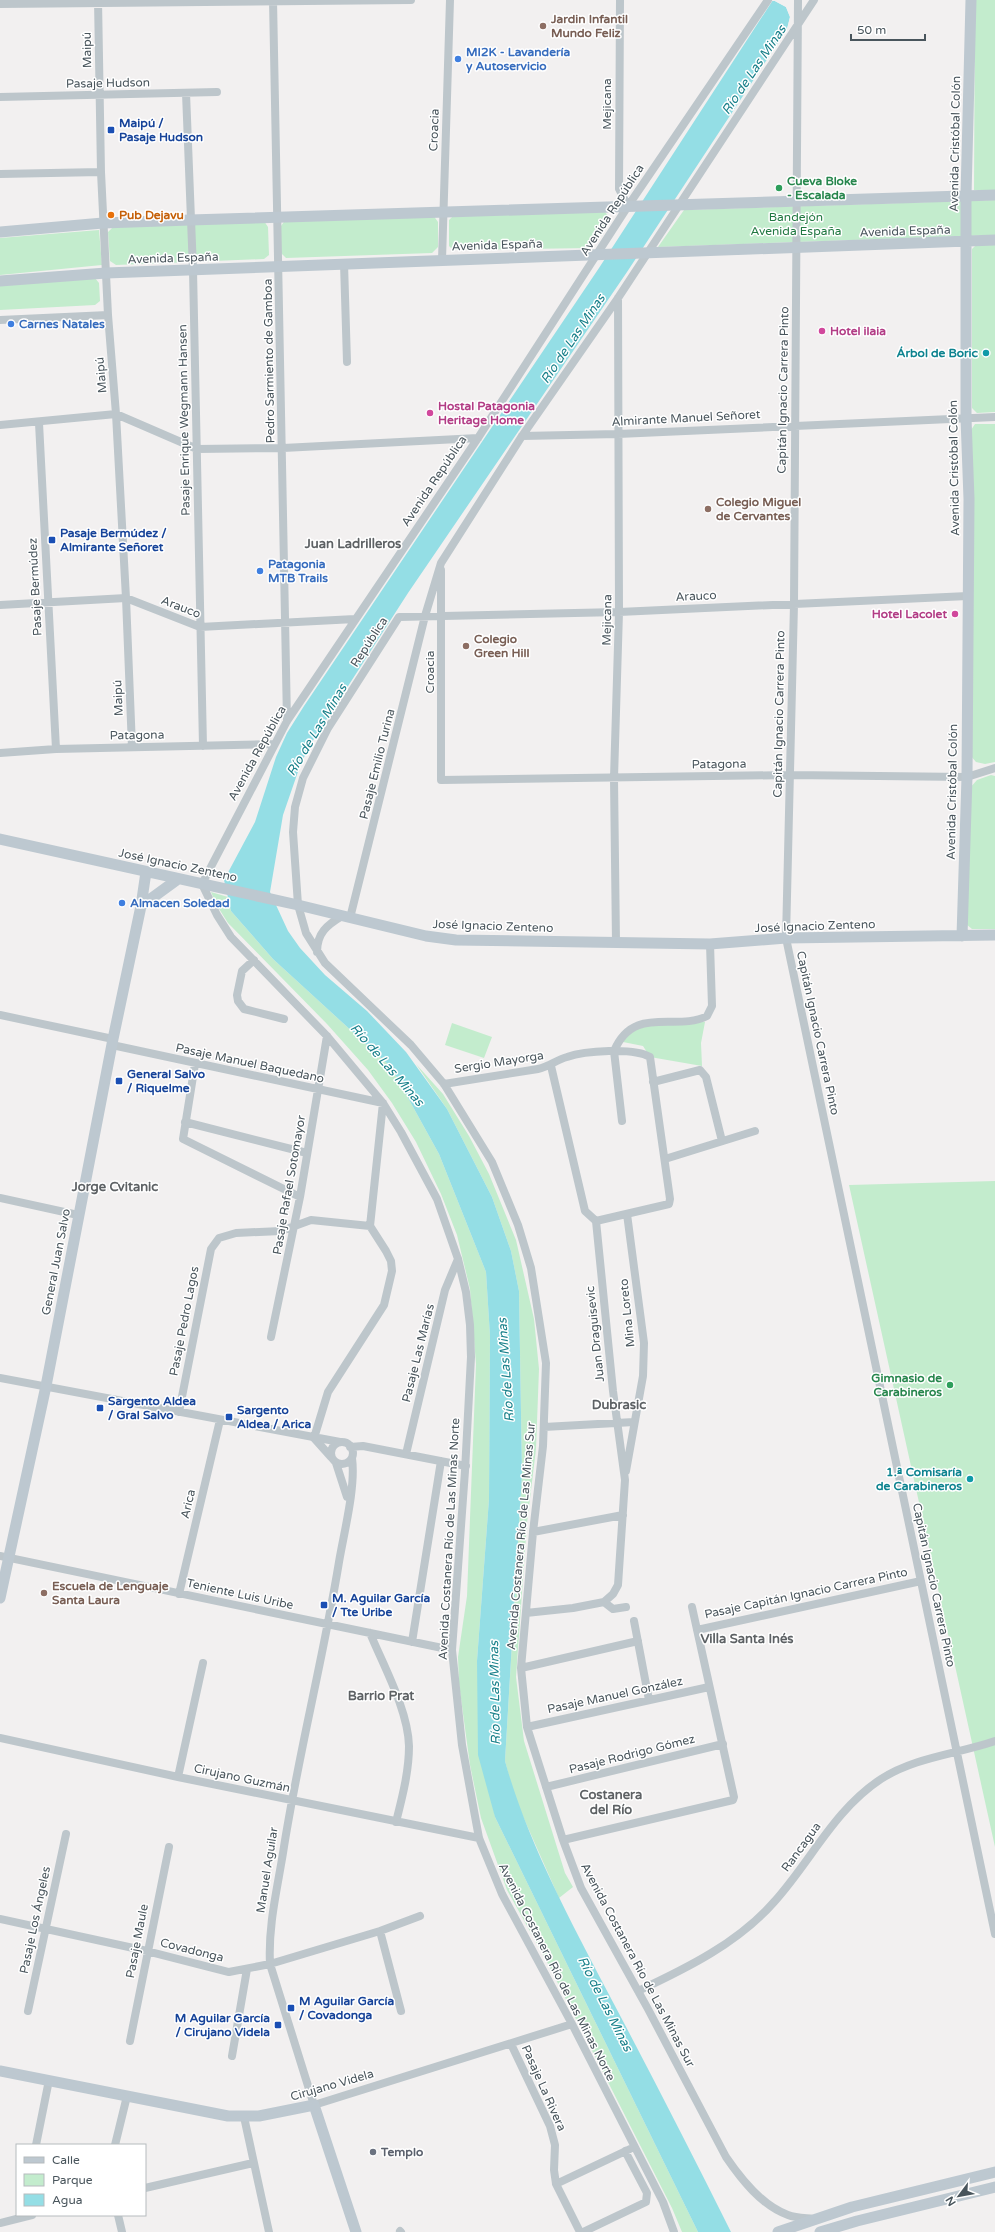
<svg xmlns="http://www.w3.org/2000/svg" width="995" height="2232" font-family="'Varela Round',sans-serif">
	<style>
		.green { fill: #c3eccd }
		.water { fill: #94dee5 }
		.pier { fill: #f2f0f0 }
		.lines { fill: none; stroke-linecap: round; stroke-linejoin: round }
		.street { stroke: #bdc6cb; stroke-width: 8 }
		.secondary { stroke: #bdc8d0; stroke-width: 11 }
		.education-dot { fill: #8d6e63; stroke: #fff; stroke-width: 1.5 }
		.shop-dot { fill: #3f7fe0; stroke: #fff; stroke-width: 1.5 }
		.transit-dot { fill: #1a4fb4; stroke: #fff; stroke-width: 1.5 }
		.leisure-dot { fill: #2e9e5b; stroke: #fff; stroke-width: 1.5 }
		.food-dot { fill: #e8710a; stroke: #fff; stroke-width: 1.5 }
		.hotel-dot { fill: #d1479c; stroke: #fff; stroke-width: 1.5 }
		.culture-dot { fill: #0f9aa8; stroke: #fff; stroke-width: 1.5 }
		.worship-dot { fill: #6b7280; stroke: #fff; stroke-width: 1.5 }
		.labels { text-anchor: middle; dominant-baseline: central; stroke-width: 3; stroke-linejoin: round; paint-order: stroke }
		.education-label { font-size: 12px; font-weight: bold; fill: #785e54; stroke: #fff; text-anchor: start }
		.street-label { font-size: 12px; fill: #49555c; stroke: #fff }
		.shop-label { font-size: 12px; font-weight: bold; fill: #366cbe; stroke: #fff; text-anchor: start }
		.transit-label { font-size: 12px; font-weight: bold; fill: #164399; stroke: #fff; text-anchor: start }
		.leisure-label { font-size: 12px; font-weight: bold; fill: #27864d; stroke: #fff; text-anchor: start }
		.food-label { font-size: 12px; font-weight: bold; fill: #c56008; stroke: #fff; text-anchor: start }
		.park-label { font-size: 12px; fill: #207841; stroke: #fff }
		.hotel-label { font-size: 12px; font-weight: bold; fill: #b23c85; stroke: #fff; text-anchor: start }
		.culture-label { font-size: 12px; font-weight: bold; fill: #0d838f; stroke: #fff; text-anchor: end }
		.worship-label { font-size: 12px; font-weight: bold; fill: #5b616d; stroke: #fff; text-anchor: start }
		.water-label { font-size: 13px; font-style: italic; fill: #18808a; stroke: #fff }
		.neighbourhood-label { font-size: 13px; font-weight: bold; fill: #5d6164; stroke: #fff }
	</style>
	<rect width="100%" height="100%" fill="#f2f0f0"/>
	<path class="green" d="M975 0H995V190H974Z
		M995 200V235L658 247 684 210Z
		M605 212 610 218 590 248 453 250 449 246V220L455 214Z
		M433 215 438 222V247L432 253 286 258 281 253V226L286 219Z
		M264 221 268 227 269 255 264 259 116 265 110 261 108 232 113 227Z
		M99 230 102 265 0 275V238Z
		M995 244V412L977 413 972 408V249L976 245Z
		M95 278 99 283 100 301 95 305 0 310V285Z
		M975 424H995V762L985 764 976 762 970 755 971 430Z
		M991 775 995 776V929H972L966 924 969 789 977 780Z
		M211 892 228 897 231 911 273 959 391 1067 439 1154 486 1272 490 1336 489 1499 477 1661 495 1817 698 2232H682L672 2208 546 1960 507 1890 481 1818 470 1765 459 1684 458 1657 467 1596 476 1364 470 1289 457 1235 441 1194 416 1142 392 1103 368 1070 327 1024 228 923 216 904Z
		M651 1021 705 1022 701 1043 702 1066 650 1057 643 1046 618 1041Z
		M452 1023 492 1037 484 1058 445 1045Z
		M416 1064 443 1094 469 1136 489 1174 516 1240 534 1319 539 1369 536 1449 527 1523 516 1677 524 1741 565 1873 573 1887 559 1898 514 1796 505 1761 522 1474 519 1291 511 1251 492 1197 447 1109Z
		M995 1181V1847L849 1185Z"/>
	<path class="water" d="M773 0 786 7 790 17 787 29 627 272 408 593 312 742 301 763 283 815 270 892 288 931 300 948 325 975 367 1011 406 1052 447 1109 492 1197 511 1251 519 1291 522 1474 505 1761C527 1840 567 1914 605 1987 648 2068 690 2150 731 2232H698L495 1817 478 1755 477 1661 489 1499 490 1336 486 1272 439 1154 391 1067 273 959 231 911 224 880 255 822 276 757 287 733 304 706 599 268Z"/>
	<path class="pier" d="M773 0 770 1 777 0 788 6 792 17 789 30 787 29 790 17 786 7Z"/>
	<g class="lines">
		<path class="street" d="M98 0 101 172 108 315 116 414 126 598 132 747
			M273 0 287 721
			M620 0 619 189 628 206
			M798 0 794 604 786 938 995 1934
			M0 4 411 0
			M186 93 193 270 203 746
			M0 97 217 92
			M0 174 101 172
			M442 260 450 0
			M344 263 347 362
			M0 320 108 315
			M39 423 56 749
			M0 425 116 414 197 449 283 448 478 438
			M522 436 618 434 995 417
			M441 570V780L790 775 967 777 995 768
			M0 605 126 598 200 627 355 619
			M0 753 56 749 274 744
			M350 918 425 616 441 563 522 436 618 298 814 0
			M616 943 614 778 619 612 618 298
			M317 952C317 933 327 925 342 916
			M254 960 242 971 237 995 238 1001 244 1009 284 1019
			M0 1015 113 1039
			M112 1045 383 1103 370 1226 386 1251 391 1261 392 1271 384 1305 328 1392 314 1438
			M195 1064 183 1139 300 1197
			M551 1066 585 1211 596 1221
			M653 1082 700 1070 706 1077 722 1141
			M444 1084 538 1069C549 1067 556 1060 567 1057 584 1051 634 1047 650 1057L670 1199 669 1204 596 1221
			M622 1121 614 1051C634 1004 676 1032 707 1016L712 1006 710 944
			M185 1122 307 1153
			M665 1159 755 1131
			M0 1198 78 1215
			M596 1221 613 1391 625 1480 618 1585 613 1594 604 1602
			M271 1337 300 1197 327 1036
			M0 1378 340 1442
			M179 1412 211 1249 219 1238 236 1233 281 1231 311 1220 370 1226
			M544 1427 634 1422
			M314 1438 331 1457
			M331 1453a11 11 0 1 1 22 0a11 11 0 1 1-22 0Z
			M350 1447 363 1446 466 1466
			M406 1454 445 1290 458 1259
			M352 1458C356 1487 344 1532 339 1562 323 1660 298 1755 283 1853 277 1890 268 1926 270 1964L314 2105 572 2024
			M336 1463 347 1497
			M626 1471 643 1376 644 1343 627 1214
			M533 1532 623 1515
			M0 1556 452 1650
			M179 1594 220 1420
			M526 1613 573 1608 604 1602 613 1609 626 1607
			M634 1621 649 1700
			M697 1630 921 1581
			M370 1633C384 1667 408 1710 409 1746 409 1772 402 1798 396 1822
			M412 1642 441 1461
			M521 1668 638 1641
			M527 1727 709 1687
			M0 1738 178 1777 479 1838
			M178 1777 203 1663
			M546 1787 723 1744
			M563 1840 733 1800 734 1797 692 1607
			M0 1919 147 1951 229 1972 270 1964 380 1931 420 1916
			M380 1931 401 2011
			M638 1991C687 1968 738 1943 774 1902 811 1861 834 1810 881 1779 915 1757 957 1754 995 1741
			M28 2011 66 1834
			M130 2041 169 1847
			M511 2044 550 2126 555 2145 554 2170 556 2184 580 2232
			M232 2056 247 1969
			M244 2117 269 2232
			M36 2145 49 2080
			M115 2145 127 2096
			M556 2184 630 2149
			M145 2188 253 2163
			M118 2215 122 2232
			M813 2219C805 2218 796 2218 788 2215 762 2206 741 2179 726 2157L648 2009 581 1888 563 1840 527 1727 521 1668 533 1532 543 1446 546 1363 531 1268 518 1225 492 1162 444 1084 411 1045 325 963 306 933 298 905 293 832 295 807 303 778 328 728 399 617 619 612 968 596
			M0 2223 32 2215
			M400 2231 401 2232
			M583 2232 646 2202 647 2193 625 2151
			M674 2232 663 2202 572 2024 502 1894 479 1838 462 1745 452 1650 465 1471 471 1357 470 1325 466 1292 458 1259 437 1199 401 1132 383 1103 327 1036 231 937 217 915 202 884 287 721 478 438 628 206 768 0"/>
		<path class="secondary" d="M0 232 103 223 190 220 995 195
			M0 281 106 273 995 240
			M0 839 298 905 426 936 456 940 710 944 786 938 995 935
			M141 906 178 879
			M962 936 967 777 969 499 966 418V195L971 0
			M0 1598 46 1386 113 1039 141 906 146 872
			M0 2071 228 2116H259L314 2105 356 2232
			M778 2232 852 2207 995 2172
			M820 2232 857 2221 995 2187"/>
	</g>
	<g class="education-dot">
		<circle cx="543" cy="26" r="4"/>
		<circle cx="708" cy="509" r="4"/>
		<circle cx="466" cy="646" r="4"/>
		<circle cx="44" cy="1593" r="4"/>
	</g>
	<g class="shop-dot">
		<circle cx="458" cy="59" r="4"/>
		<circle cx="11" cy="324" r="4"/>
		<circle cx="260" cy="571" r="4"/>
		<circle cx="122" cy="903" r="4"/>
	</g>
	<g class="transit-dot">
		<rect x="107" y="126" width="8" height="8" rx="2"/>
		<rect x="48" y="536" width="8" height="8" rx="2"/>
		<rect x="115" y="1077" width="8" height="8" rx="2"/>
		<rect x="96" y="1404" width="8" height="8" rx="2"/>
		<rect x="225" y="1413" width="8" height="8" rx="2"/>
		<rect x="320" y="1601" width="8" height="8" rx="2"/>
		<rect x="287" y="2004" width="8" height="8" rx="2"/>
		<rect x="274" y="2021" width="8" height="8" rx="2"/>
	</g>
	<g class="leisure-dot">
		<circle cx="779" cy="188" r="4"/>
		<circle cx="950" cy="1385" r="4"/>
	</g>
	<circle class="food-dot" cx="111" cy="215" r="4"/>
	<g class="hotel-dot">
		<circle cx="822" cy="331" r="4"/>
		<circle cx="430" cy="413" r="4"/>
		<circle cx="955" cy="614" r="4"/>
	</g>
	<g class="culture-dot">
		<circle cx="986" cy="353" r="4"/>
		<circle cx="970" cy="1479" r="4"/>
	</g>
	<circle class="worship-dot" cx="373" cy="2152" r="4"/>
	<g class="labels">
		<g class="education-label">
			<text x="551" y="19">Jardin Infantil<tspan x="551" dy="14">Mundo Feliz</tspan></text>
			<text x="716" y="502">Colegio Miguel<tspan x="716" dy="14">de Cervantes</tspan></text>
			<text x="474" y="639">Colegio<tspan x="474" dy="14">Green Hill</tspan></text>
			<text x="52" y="1586">Escuela de Lenguaje<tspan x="52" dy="14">Santa Laura</tspan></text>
		</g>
		<g class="street-label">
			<text transform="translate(87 50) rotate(-91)">Maipú</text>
			<text transform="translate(108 83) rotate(-1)">Pasaje Hudson</text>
			<text transform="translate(607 104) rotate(-90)">Mejicana</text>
			<text transform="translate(434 130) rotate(-88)">Croacia</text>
			<text transform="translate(955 144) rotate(-89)">Avenida Cristóbal Colón</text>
			<text transform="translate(612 210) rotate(-57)">Avenida República</text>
			<text transform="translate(905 231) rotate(-2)">Avenida España</text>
			<text transform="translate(497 245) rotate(-2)">Avenida España</text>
			<text transform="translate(173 258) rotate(-2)">Avenida España</text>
			<text transform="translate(269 361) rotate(-91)">Pedro Sarmiento de Gamboa</text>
			<text transform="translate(101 375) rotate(-95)">Maipú</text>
			<text transform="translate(783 390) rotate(-89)">Capitán Ignacio Carrera Pinto</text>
			<text transform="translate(686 418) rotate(-3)">Almirante Manuel Señoret</text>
			<text transform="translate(184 420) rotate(-91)">Pasaje Enrique Wegmann Hansen</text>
			<text transform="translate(954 468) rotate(-91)">Avenida Cristóbal Colón</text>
			<text transform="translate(434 481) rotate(-56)">Avenida República</text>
			<text transform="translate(35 587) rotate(-93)">Pasaje Bermúdez</text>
			<text transform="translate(696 596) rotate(-3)">Arauco</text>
			<text transform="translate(181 607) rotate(21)">Arauco</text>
			<text transform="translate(607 620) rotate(-89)">Mejicana</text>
			<text transform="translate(369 642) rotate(-57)">República</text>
			<text transform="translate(430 672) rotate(-90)">Croacia</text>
			<text transform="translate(118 698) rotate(-92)">Maipú</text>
			<text transform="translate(779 714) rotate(-89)">Capitán Ignacio Carrera Pinto</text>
			<text transform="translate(137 735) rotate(-1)">Patagona</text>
			<text transform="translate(257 753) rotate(-61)">Avenida República</text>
			<text transform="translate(377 764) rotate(-76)">Pasaje Emilio Turina</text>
			<text transform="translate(719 764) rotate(-1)">Patagona</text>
			<text transform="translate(952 792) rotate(-89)">Avenida Cristóbal Colón</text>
			<text transform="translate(178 865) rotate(12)">José Ignacio Zenteno</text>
			<text transform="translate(493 926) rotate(2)">José Ignacio Zenteno</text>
			<text transform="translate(815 926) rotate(-2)">José Ignacio Zenteno</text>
			<text transform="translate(818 1033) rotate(78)">Capitán Ignacio Carrera Pinto</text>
			<text transform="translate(499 1062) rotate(-9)">Sergio Mayorga</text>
			<text transform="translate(250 1063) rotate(12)">Pasaje Manuel Baquedano</text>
			<text transform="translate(289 1185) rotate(-80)">Pasaje Rafael Sotomayor</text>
			<text transform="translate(56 1262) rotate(-79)">General Juan Salvo</text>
			<text transform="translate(627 1313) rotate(-96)">Mina Loreto</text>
			<text transform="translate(184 1321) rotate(-79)">Pasaje Pedro Lagos</text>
			<text transform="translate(595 1334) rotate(-96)">Juan Draguisevic</text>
			<text transform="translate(418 1353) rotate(-76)">Pasaje Las Marías</text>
			<text transform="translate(188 1504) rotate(-77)">Arica</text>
			<text transform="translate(521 1536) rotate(-85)">Avenida Costanera Río de Las Minas Sur</text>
			<text transform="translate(449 1539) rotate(-87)">Avenida Costanera Río de Las Minas Norte</text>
			<text transform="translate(934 1585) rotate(78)">Capitán Ignacio Carrera Pinto</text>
			<text transform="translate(806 1593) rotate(-12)">Pasaje Capitán Ignacio Carrera Pinto</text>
			<text transform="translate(240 1594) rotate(12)">Teniente Luis Uribe</text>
			<text transform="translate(615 1695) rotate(-12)">Pasaje Manuel González</text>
			<text transform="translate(632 1754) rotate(-14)">Pasaje Rodrigo Gómez</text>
			<text transform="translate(242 1778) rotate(12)">Cirujano Guzmán</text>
			<text transform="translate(801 1847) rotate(-54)">Rancagua</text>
			<text transform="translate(267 1870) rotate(-81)">Manuel Aguilar</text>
			<text transform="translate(35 1920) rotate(-78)">Pasaje Los Ángeles</text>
			<text transform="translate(137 1941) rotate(-79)">Pasaje Maule</text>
			<text transform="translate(192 1950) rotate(14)">Covadonga</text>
			<text transform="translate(638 1965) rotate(62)">Avenida Costanera Río de Las Minas Sur</text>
			<text transform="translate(557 1972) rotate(63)">Avenida Costanera Río de Las Minas Norte</text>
			<text transform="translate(332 2085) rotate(-16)">Cirujano Videla</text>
			<text transform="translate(544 2088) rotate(66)">Pasaje La Rivera</text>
		</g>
		<g class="shop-label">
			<text x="466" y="52">MI2K - Lavandería<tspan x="466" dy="14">y Autoservicio</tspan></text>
			<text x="19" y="324">Carnes Natales</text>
			<text x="268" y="564">Patagonia<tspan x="268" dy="14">MTB Trails</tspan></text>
			<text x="130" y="903">Almacen Soledad</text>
		</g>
		<g class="transit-label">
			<text x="119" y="123">Maipú /<tspan x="119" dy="14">Pasaje Hudson</tspan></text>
			<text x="60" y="533">Pasaje Bermúdez /<tspan x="60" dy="14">Almirante Señoret</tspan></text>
			<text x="127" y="1074">General Salvo<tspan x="127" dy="14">/ Riquelme</tspan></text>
			<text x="108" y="1401">Sargento Aldea<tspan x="108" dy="14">/ Gral Salvo</tspan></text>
			<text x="237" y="1410">Sargento<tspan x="237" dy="14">Aldea / Arica</tspan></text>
			<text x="332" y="1598">M. Aguilar García<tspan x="332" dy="14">/ Tte Uribe</tspan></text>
			<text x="299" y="2001">M Aguilar García<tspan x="299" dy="14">/ Covadonga</tspan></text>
			<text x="270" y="2018" text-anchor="end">M Aguilar García<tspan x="270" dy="14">/ Cirujano Videla</tspan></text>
		</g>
		<g class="leisure-label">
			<text x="787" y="181">Cueva Bloke<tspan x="787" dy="14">- Escalada</tspan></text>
			<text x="942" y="1378" text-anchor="end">Gimnasio de<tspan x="942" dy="14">Carabineros</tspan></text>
		</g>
		<g class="food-label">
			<text x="119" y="215">Pub Dejavu</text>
		</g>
		<g class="park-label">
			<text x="796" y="217">Bandejón<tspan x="796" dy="14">Avenida España</tspan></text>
		</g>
		<g class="hotel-label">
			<text x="830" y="331">Hotel ilaia</text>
			<text x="438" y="406">Hostal Patagonia<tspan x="438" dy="14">Heritage Home</tspan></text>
			<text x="947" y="614" text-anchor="end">Hotel Lacolet</text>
		</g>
		<g class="culture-label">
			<text x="978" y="353">Árbol de Boric</text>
			<text x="962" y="1472">1.ª Comisaría<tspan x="962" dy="14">de Carabineros</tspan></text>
		</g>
		<g class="worship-label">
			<text x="381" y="2152">Templo</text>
		</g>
		<g class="water-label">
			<text transform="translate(754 70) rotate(-56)">Río de Las Minas</text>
			<text transform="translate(573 339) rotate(-56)">Río de Las Minas</text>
			<text transform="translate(317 730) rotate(-59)">Río de Las Minas</text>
			<text transform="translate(387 1065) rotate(49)">Río de Las Minas</text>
			<text transform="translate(506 1370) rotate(-94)">Río de Las Minas</text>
			<text transform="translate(495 1693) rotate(-91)">Río de Las Minas</text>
			<text transform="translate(605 2004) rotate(63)">Río de Las Minas</text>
		</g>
		<g class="neighbourhood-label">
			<text x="353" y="544">Juan Ladrilleros</text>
			<text x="115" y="1187">Jorge Cvitanic</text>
			<text x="619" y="1405">Dubrasic</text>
			<text x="747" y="1639">Villa Santa Inés</text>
			<text x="381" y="1696">Barrio Prat</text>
			<text x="611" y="1795">Costanera<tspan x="611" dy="15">del Río</tspan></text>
		</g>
	</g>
	<rect x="16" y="2144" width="130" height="72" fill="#ffffff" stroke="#b6bbbe"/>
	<rect x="24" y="2157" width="20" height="6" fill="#bdc8d0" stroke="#b6bbbe"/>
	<text x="52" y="2164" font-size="12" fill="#49555c">Calle</text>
	<rect x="24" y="2174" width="20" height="12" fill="#c3eccd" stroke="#b6bbbe"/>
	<text x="52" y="2184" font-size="12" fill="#49555c">Parque</text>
	<rect x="24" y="2194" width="20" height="12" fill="#94dee5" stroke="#b6bbbe"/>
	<text x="52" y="2204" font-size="12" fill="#49555c">Agua</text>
	<g transform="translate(959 2196) rotate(238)" stroke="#ffffff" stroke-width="3" paint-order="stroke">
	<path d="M0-3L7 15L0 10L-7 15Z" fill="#49555c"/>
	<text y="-6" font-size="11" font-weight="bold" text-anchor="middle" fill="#49555c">N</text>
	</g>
	<path d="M851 34v6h74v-6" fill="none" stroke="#49555c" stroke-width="2"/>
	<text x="857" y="34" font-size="12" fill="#49555c" stroke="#ffffff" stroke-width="3" paint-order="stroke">50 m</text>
</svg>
